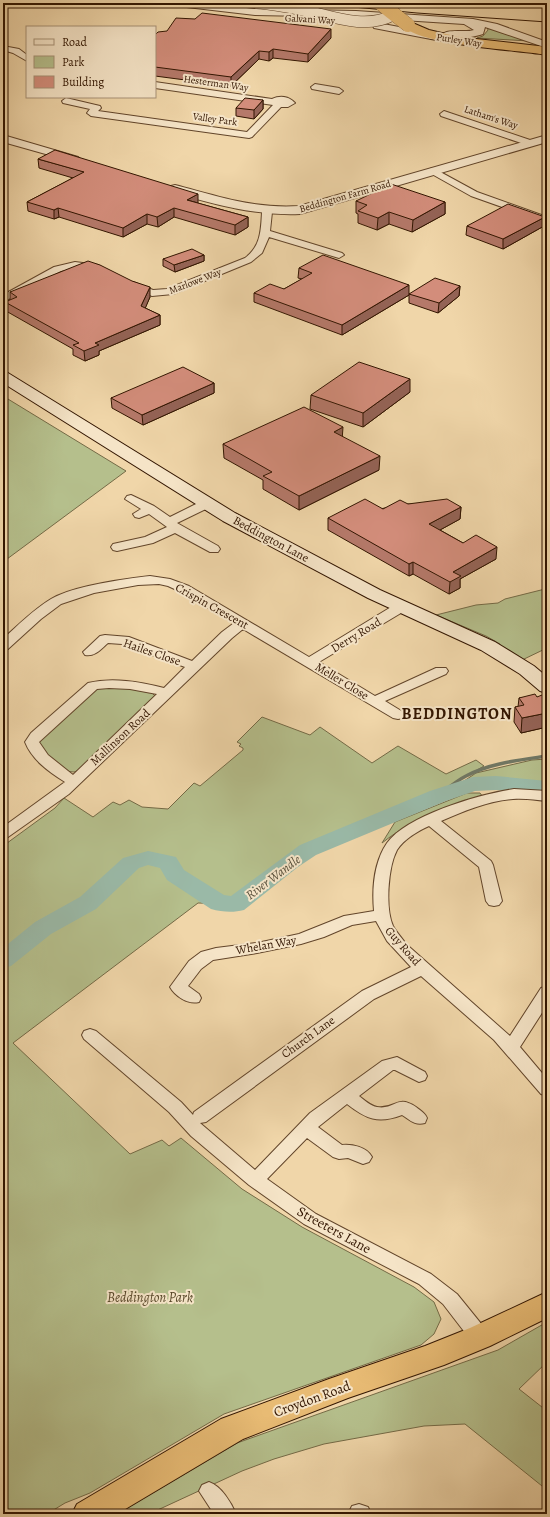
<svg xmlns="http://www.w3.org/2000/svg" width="550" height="1517" font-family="Alegreya,serif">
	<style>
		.green { fill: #b5bf8c; stroke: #746a46 }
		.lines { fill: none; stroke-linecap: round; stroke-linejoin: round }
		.stream { stroke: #707764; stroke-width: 3.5 }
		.river { fill: #9ab9a7; fill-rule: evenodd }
		.minor-casing { stroke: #62452a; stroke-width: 2 }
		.tertiary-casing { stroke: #62452a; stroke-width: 2 }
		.secondary-casing { stroke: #321500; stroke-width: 2 }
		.trunk-casing { stroke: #321500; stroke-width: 2 }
		.minor { fill: #f5e4c7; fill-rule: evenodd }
		.tertiary { fill: #f5e4c7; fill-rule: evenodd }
		.secondary { fill: #f5e4c7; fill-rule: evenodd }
		.trunk { fill: #e8bb74; fill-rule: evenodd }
		.tram { stroke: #321500; stroke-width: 1 }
		.tertiary-bridge-casing { stroke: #62452a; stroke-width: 12; stroke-linecap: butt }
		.trunk-bridge-casing { stroke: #321500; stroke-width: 14; stroke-linecap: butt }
		.tertiary-bridge { stroke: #f5e4c7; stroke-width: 11 }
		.trunk-bridge { stroke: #e8bb74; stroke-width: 14 }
		.wall { fill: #b5796a; stroke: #321500 }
		.shaded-wall { fill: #946356; stroke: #321500 }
		.building { fill: #d38d7b; stroke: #321500 }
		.labels { text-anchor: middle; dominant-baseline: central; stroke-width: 4; stroke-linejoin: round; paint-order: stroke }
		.far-street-label { font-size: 10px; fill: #321500; stroke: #f5e4c7 }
		.street-label { font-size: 12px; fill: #321500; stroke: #f5e4c7 }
		.water-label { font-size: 13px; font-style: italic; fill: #564e3a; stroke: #f5e4c7 }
		.near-street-label { font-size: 14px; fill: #321500; stroke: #f5e4c7 }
		.near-park-label { font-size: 14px; font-style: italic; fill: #59482a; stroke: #f5e4c7 }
		.district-label { font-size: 16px; font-weight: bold; letter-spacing: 1px; fill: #321500; stroke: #f5e4c7 }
	</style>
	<rect width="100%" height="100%" fill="#f0d6a9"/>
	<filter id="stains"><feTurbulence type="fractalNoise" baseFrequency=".005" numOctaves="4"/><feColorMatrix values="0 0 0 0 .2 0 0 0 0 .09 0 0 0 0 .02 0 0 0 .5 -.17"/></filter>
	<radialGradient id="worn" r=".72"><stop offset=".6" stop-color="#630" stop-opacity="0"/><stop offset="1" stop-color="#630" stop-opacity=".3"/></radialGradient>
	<path class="green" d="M487 27 529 41 477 38 483 36 488 30Z
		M3 396 126 471 3 562Z
		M545 589H547V648L520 661 498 648 500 644 486 636 436 615 476 605 498 603 505 599Z
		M98 686 146 690 152 693 155 696 80 770 74 772 64 771 39 747 38 740Z
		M262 717 310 735 320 727 372 763 398 746 446 774 476 760 484 766 453 784 438 796 308 850 290 862 236 904 198 903 13 1043 130 1154 162 1140 169 1146 181 1138 242 1189 302 1227 414 1287 434 1302 441 1319 434 1334 421 1345 224 1414 90 1493 65 1503 47 1514H3V846L55 808 64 798 93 817 113 802 120 805 129 800 142 807 168 809 194 783 200 786 243 750V748L239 746 241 744 237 742Z
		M547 759V785L480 779 458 785 476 773 532 760Z
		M467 793H480L483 797C444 809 415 817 382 843L395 822Z
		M547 1322V1362L519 1389 547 1411V1490L465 1424 424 1426 324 1444 274 1459 242 1471 149 1514H117L237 1443 498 1350Z"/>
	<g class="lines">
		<path class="stream" d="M438 796C447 789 456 781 466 776 490 763 520 760 547 756"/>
		<path class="river" d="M496 776 547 781V795L496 790 475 791 446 801 316 855 298 867 244 910C233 913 222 912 211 909L167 880 160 868 148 865 139 868 96 909 51 934 11 966 3 968V948L35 922 80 897 123 858 148 851 176 857 184 870 224 895 231 896 300 845 430 791 473 777Z"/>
		<g class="minor-casing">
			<path id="minor" d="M3 46 19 49 27 55V61L13 53 3 50Z
				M155 82 272 99C280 95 289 96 295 103L288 107H281L252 137 249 138 91 116 87 113 90 109 63 103 62 101 66 98 100 106 101 108 98 111 247 132 273 105 155 88Z
				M315 84 339 88 343 91 339 94 312 89 311 87Z
				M444 111 533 141 534 143 530 146 527 145 441 116 440 114Z
				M433 168 477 192 547 217V223L471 196 430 173 428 171 430 169Z
				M267 209 272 212 270 231 342 253 344 255 339 258 269 237 262 253 251 262 173 294 152 296 129 287 128 285 133 282 153 290 167 289 245 258C261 246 261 230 262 212Z
				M75 262 98 265 103 268 98 271 75 268 61 271 3 302V295L54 267Z
				M131 495 154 506 170 517 202 501H210L212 504 210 507 177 523 218 546 220 549 218 552H210L175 533 153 543 117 551 113 550 111 547 113 544 145 537 167 527 149 514 139 518 135 517 133 514 141 509 125 499 127 496Z
				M150 576 170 579 189 586 309 657 396 604H406L407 607 406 610 319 662 375 696 436 668H446L448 671 446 674 385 701 403 712 405 715 403 718 398 719 393 718 243 629 232 638 69 794 8 837 3 839V827L65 782C49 772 32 760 25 742L31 733 88 683C113 677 140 682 164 688L185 667 122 644 108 643C101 649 95 657 85 655L83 652 100 636 105 635 129 637 192 661 222 632 234 623 181 592 168 586 159 584 138 585 94 593 61 604 41 619 8 649 3 650V639C18 625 33 610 51 599 73 586 124 579 150 576ZM109 688 130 689 157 694 73 775 48 755 39 742 97 689Z
				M514 789 547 791V801C536 800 524 798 513 799 488 801 464 811 441 821L491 861 493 865 502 901 499 905 494 906 489 905 486 901 479 867 429 826C418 831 404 839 397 850 388 867 385 908 393 926 397 933 402 938 406 944L510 1036 541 988 547 986V1005L520 1047 547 1079V1096L541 1094 494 1040 421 976 374 999 206 1122 200 1123 255 1170 310 1113 382 1061 397 1057 425 1072 427 1076 425 1080 419 1082 395 1070H393L359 1096C364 1100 371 1106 377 1107 396 1110 396 1094 416 1107 421 1111 425 1113 427 1118L425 1123C415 1126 410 1120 402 1115 378 1124 366 1119 347 1104L318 1127 342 1145C352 1144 367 1147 372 1157L369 1162 363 1164 348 1158 339 1159 333 1157 307 1138 267 1179 316 1214 431 1274 457 1294 487 1331 489 1337 487 1343 480 1345 473 1343 443 1304 419 1284 304 1224 249 1185 191 1136 169 1112 84 1039 82 1035 84 1031 90 1029 96 1031 181 1102 193 1115 194 1112 362 991 411 967 387 941 376 921 352 925 324 937 301 944 257 953 213 960 201 969 188 986 199 994 201 998 199 1002C188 1005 175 996 170 987L189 961 201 952 216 948 257 943 299 934 344 916 374 911C372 889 374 862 387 843 407 815 480 794 514 789Z
				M209 1482C221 1486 231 1502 236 1514H214L199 1491 202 1485Z
				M359 1504 368 1507 371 1514H348L352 1506Z"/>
		</g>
		<g class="tertiary-casing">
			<path id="tertiary" d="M173 3H203L255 9 356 11 473 19 497 24 547 42V48L485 27 483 34C474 37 448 42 441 35 448 28 465 33 474 30L464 24 356 17 255 15 178 6Z
				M378 23 436 34 441 37 436 40 374 28 373 26 374 24Z
				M3 135 78 157 80 159 78 161 74 162 3 142Z
				M547 135V142L300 214C255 216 214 204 171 192L169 189 171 186 175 185C218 196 254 209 299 206Z"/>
		</g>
		<g class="secondary-casing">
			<path id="secondary" d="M3 371 8 373 235 513 380 590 495 642 534 666 547 677V693L540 691 520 674 481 650 368 598 223 521 3 383Z"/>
		</g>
		<g class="trunk-casing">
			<path id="trunk" d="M389 3H402L403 4 401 7C396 8 392 8 389 3Z
				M408 21 429 30 459 37 547 47V55C520 50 416 45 402 25L404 22Z
				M547 1292V1318L490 1346 444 1365 348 1398 243 1439 117 1514H72L77 1504 221 1419 329 1379 425 1346 470 1328Z"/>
		</g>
		<use href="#minor" class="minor"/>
		<use href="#tertiary" class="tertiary"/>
		<use href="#secondary" class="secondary"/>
		<use href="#trunk" class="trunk"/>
		<path class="tram" d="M311 3 417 13 547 22"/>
		<g class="tertiary-bridge-casing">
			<path id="tertiary-bridge" d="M257 3C273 4 288 7 303 10 331 16 366 30 393 15"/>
		</g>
		<g class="trunk-bridge-casing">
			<path id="trunk-bridge" d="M380 3 408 25"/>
		</g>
		<use href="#tertiary-bridge" class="tertiary-bridge"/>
		<use href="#trunk-bridge" class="trunk-bridge"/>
	</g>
	<path class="wall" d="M155 35 331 38 308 62 273 58 269 61 259 59 231 86 155 76Z
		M263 100V109L254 119 236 116V108Z
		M38 159 248 217V227L235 235 174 217 158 227 147 224 123 237 59 217 54 219 28 211 27 202 73 178 39 168Z
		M356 201 445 202V214L412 232 389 224 377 230 358 223V214L356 213Z
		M545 217 544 226 503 249 466 235 467 226Z
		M204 255V261L175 272 163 266V259Z
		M299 268 409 295 342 335 254 302V293L284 289 302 279 298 278Z
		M460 286 459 296 438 313 409 303V294Z
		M10 292 150 297 145 308 160 315V325L99 351V355L85 361 73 355V349L6 311 5 302 10 300Z
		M214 383V393L143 425 112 408 111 398Z
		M410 392 363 427 310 409 311 395Z
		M342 436 379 470 299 510 263 489V480L224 458 223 444Z
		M408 504 461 507 460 519 440 530 463 543 496 559 460 579V588L449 594 413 574 409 576 328 530V518Z
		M537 697 547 703V727L521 733 514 722 515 707H518L519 698Z"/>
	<path class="shaded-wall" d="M331 29V38L308 62V54Z
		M273 49V58L269 61V52Z
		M259 51V59L231 86V77Z
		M263 100V109L254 119V110Z
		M198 194V203L187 200Z
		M445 202V214L412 232 413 220Z
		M58 208 59 217 54 219V210Z
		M174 208V217L158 227 157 217Z
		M389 212V224L377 230 378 218Z
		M147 214V224L123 237V228Z
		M248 217V227L235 235V225Z
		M545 217 544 226 503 249V239Z
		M204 255V261L175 272 174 265Z
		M409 285V295L342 335V325Z
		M460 286 459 296 438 313 439 303Z
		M150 287V297L142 316 141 306Z
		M160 315V325L99 351V355L85 361 84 351 95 343Z
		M410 379V392L363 427V413Z
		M214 383V393L143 425 142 415Z
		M343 427 342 441 334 432Z
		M380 456 379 470 299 510V496Z
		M461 507 460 519 429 536V524Z
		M497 547 496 559 460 579V588L449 594 450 582 453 572Z
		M413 562V574L409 576V564Z
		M547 713V727L521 733 522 718Z"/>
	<path class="building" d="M202 13 331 29 308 54 273 49 269 52 259 51 231 77 155 67V35L158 32 167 31 176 18 195 19Z
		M245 98 263 100 254 110 236 108Z
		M55 150 198 194 187 200 248 217 235 225 174 208 157 217 147 214 123 228 58 208 54 210 27 202 84 172 38 159Z
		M391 184 445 202 413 220 389 212 378 218 358 211 367 205 356 201Z
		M508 204 545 217 503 239 467 226Z
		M192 249 204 255 174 265 163 259Z
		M323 255 409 285 342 325 254 293 270 284 284 289 312 273 299 268Z
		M88 261 100 265 132 281 150 287 141 306 160 315 95 343 99 345 84 351 73 345 79 343 5 302 17 297 10 292Z
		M435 278 460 286 439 303 409 294Z
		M359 362 410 379 363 413 311 395Z
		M183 367 214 383 142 415 111 398Z
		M304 407 343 427 334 432 380 456 299 496 263 476 272 472 223 444Z
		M365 499 383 509 400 500 408 504 447 499 461 507 429 524 463 543 476 535 497 547 453 572 461 576 450 582 413 562 409 564 328 518Z
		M535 694 537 697 542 695 547 703V713L522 718 515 707 524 705 519 698Z"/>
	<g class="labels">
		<g class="far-street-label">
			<text transform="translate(310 19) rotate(3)">Galvani Way</text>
			<text transform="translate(459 40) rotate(9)">Purley Way</text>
			<text transform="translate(216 83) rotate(8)">Hesterman Way</text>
			<text transform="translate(491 117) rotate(18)">Latham's Way</text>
			<text transform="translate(215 119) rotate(8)">Valley Park</text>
			<text transform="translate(345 196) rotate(-16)">Beddington Farm Road</text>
			<text transform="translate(195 281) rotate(-21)">Marlowe Way</text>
		</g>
		<g class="street-label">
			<text transform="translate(271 539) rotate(28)">Beddington Lane</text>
			<text transform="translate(212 606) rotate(29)">Crispin Crescent</text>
			<text transform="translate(356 635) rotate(-31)">Derry Road</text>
			<text transform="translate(152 652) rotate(19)">Hailes Close</text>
			<text transform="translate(342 681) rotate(31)">Meller Close</text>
			<text transform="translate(120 737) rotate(-43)">Mallinson Road</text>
			<text transform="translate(266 945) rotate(-10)">Whelan Way</text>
			<text transform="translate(403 946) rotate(49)">Guy Road</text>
			<text transform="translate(308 1037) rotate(-36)">Church Lane</text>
		</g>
		<g class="water-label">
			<text transform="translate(273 877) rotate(-37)">River Wandle</text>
		</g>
		<g class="near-street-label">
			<text transform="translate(334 1230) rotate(29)">Streeters Lane</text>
			<text transform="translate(312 1399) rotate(-20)">Croydon Road</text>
		</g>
		<g class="near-park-label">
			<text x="150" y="1297">Beddington Park</text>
		</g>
		<g class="district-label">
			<text x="457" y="714">BEDDINGTON</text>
		</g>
	</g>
	<rect width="550" height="1517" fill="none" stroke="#f0d6a9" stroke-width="16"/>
	<rect x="4" y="4" width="542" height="1509" fill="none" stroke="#321500" stroke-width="2"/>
	<rect x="8" y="8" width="534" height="1501" fill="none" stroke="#321500"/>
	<rect x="26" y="26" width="130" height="72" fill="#f5e4c7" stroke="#a79177"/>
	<rect x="34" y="39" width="20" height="6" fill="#f5e4c7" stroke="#a79177"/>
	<text x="62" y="46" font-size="12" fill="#321500">Road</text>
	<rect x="34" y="56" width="20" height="12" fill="#b5bf8c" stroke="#a79177"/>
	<text x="62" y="66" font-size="12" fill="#321500">Park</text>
	<rect x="34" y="76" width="20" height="12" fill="#d38d7b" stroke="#a79177"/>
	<text x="62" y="86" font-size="12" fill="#321500">Building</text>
	<rect width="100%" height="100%" filter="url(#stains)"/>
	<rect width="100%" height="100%" fill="url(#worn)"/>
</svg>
